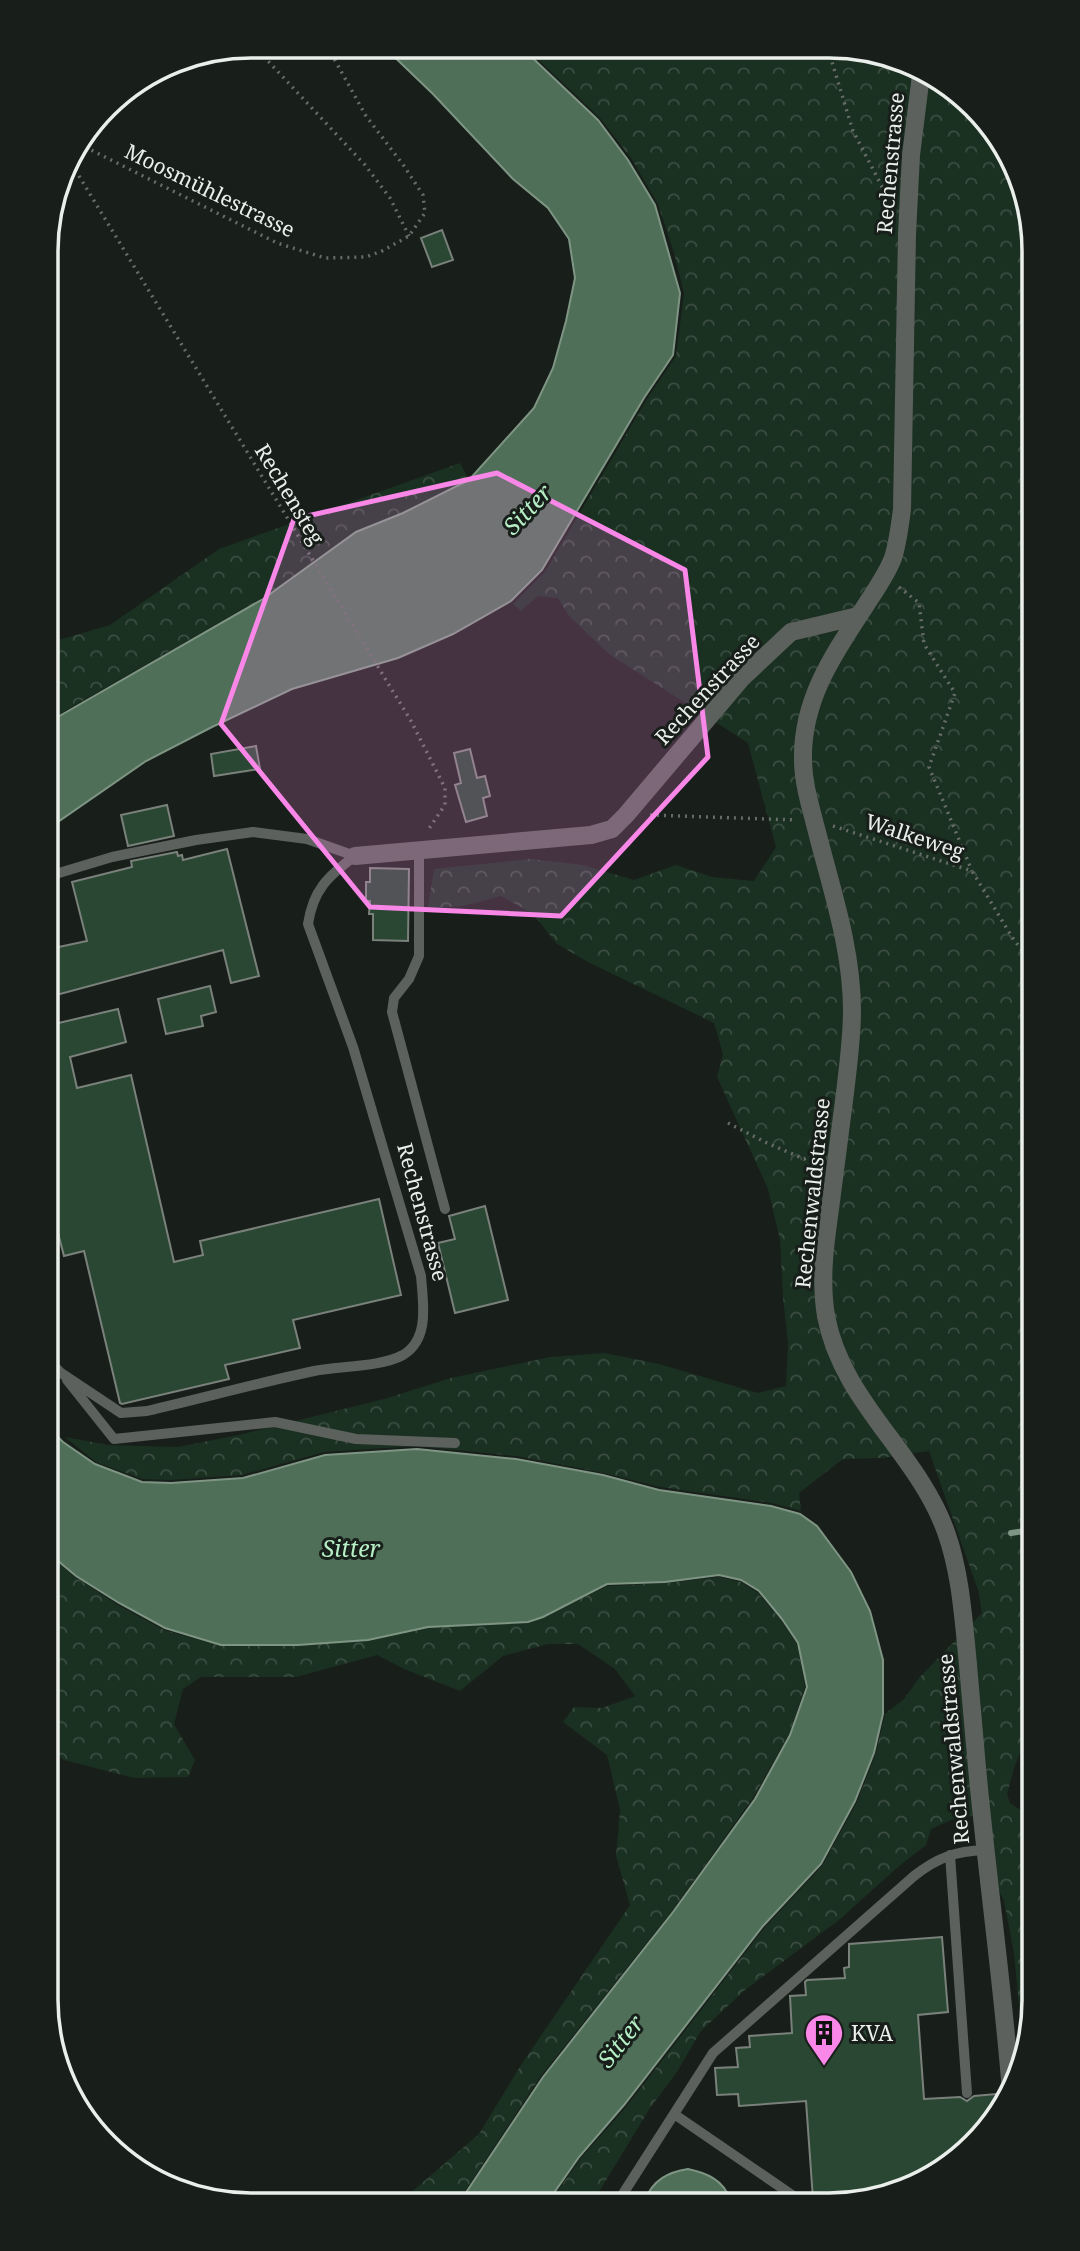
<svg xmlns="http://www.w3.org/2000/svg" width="1080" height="2251" font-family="'Noto Serif',serif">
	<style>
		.forest { fill: url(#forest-crowns) }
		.water { fill: #506f58; stroke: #7e9584; stroke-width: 2 }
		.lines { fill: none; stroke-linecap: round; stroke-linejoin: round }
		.stream { stroke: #7e9584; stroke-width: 6 }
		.building { fill: #294732; stroke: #7a817b; stroke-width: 2 }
		.path { stroke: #666c68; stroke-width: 3.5; stroke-dasharray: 2 5; stroke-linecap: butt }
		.service { stroke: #5d615e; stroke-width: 10 }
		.minor { stroke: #5d615e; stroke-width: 18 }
		.marked { fill: #f987e8; fill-opacity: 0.2; stroke: #f987e8; stroke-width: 5; stroke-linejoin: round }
		.labels { text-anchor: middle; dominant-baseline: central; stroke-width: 6; stroke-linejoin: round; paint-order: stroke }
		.street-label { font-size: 21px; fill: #ebefec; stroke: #181e1a }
		.poi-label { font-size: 21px; fill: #ebefec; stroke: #181e1a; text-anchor: start }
		.water-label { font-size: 23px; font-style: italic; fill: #b6efc5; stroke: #181e1a }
		.rim { fill: none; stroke: #ebefec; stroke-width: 3.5 }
	</style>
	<defs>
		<pattern id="forest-crowns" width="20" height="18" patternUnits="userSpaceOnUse" patternTransform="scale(1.75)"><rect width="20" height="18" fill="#1a3021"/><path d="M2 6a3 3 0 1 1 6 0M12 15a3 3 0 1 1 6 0" fill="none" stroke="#3b4e41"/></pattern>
	</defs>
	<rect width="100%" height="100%" fill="#181e1a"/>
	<path class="forest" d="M525 47 869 49 965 97 1027 197 1033 1703 1030 1729 1015 1765 1007 1794 1010 1803 1033 1818 1034 2014 1024 2058 1014 1953 1004 1901 994 1880 976 1815 951 1820 931 1829 926 1845 898 1867 839 1920 745 1990 700 2032 677 2072 650 2108 594 2200H551L581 2158 626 2107 765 1927 822 1866 857 1802 876 1753 885 1714 904 1699 919 1678 982 1613 978 1590 929 1451 882 1458 843 1459 799 1493 801 1511 772 1503 660 1487 604 1473 516 1456 417 1446 324 1452 242 1475 171 1480 142 1479 96 1462 65 1437 108 1445 178 1447 243 1434 384 1399 451 1378 550 1357 605 1353 659 1364 758 1393 786 1386 788 1343 783 1297 780 1240 768 1189 717 1077 723 1054 714 1023 588 962 557 944 533 914 501 896 463 906 428 908 434 869 531 859 583 865 634 880 676 865 712 877 754 881 776 847 748 743 609 654 569 616 558 598 538 596 521 611 513 604 545 572 647 399 676 356 684 293 673 250 658 204 631 158 600 118Z
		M460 463 468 478 407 515 336 549 262 598 49 720 48 643 110 625 219 549Z
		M51 1557 75 1577 118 1605 164 1630 221 1646 298 1645 368 1640 428 1627 528 1622 543 1617 607 1586 666 1583 719 1577 741 1582 758 1593 781 1620 797 1644 805 1687 789 1734 753 1798 672 1911 541 2076 459 2200 401 2201 479 2134 521 2065 630 1905 616 1856 620 1810 607 1755 563 1722 574 1707 602 1708 635 1696 615 1669 578 1644H548L503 1656 460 1691 404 1669 377 1655 296 1677H201L183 1689 174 1724 195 1760 188 1777 134 1778 64 1760 52 1752Z"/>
	<path class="water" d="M383 46 521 47 598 120 628 160 655 205 680 293 673 355 644 398 542 570 511 601 453 634 398 658 292 689 212 727 146 761 49 828V722L263 599 356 532 403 513 469 480 534 408 553 368 566 321 575 278 569 239 548 208 513 179 433 94Z
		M51 1430 63 1442 95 1464 142 1482 171 1483 243 1478 325 1455 417 1449 516 1459 603 1475 659 1490 771 1506 800 1514 817 1526 851 1572 870 1611 883 1660V1714L874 1753 855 1801 821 1864 763 1926 624 2105 579 2157 549 2200H461L543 2077 673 1912 755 1799 790 1735 807 1687 798 1643 782 1619 759 1591 741 1580 719 1575 665 1582 607 1584 543 1617 528 1622 428 1627 368 1640 298 1645H221L165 1628 119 1603 76 1576 51 1555Z
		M688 2169C707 2173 723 2180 730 2199L645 2200C653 2180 668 2172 688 2169Z"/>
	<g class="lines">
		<path class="stream" d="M1011 1533 1032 1530"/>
	</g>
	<path class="building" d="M442 230 453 260 432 267 421 238Z
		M256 746 260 769 214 776 211 754Z
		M470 749 477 778 485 776 490 796 483 798 487 816 466 822 455 785 461 783 454 753Z
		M167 805 174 836 128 846 121 815Z
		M227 849 259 976 231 983 223 950 49 997V949L87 941 72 882 132 867 131 861 177 852 178 856 182 855 183 860Z
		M370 868 409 869 408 941 373 940V914H369L370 901H366V882H370Z
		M210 986 216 1012 201 1016 203 1026 166 1034 158 999Z
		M118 1009 126 1042 70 1057 77 1088 131 1075 174 1262 203 1255 200 1241 379 1199 401 1295 293 1320 300 1348 225 1365 229 1379 122 1404 120 1403 84 1251 64 1256 50 1202V1131L54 1130 50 1111V1025Z
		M485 1206 508 1300 455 1313 438 1243 455 1239 449 1216Z
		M942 1937 948 2012 918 2015 924 2099 960 2097 967 2101 974 2096 996 2094 998 2113 984 2135 883 2198 813 2199 806 2101 739 2106 738 2094 717 2095 715 2068 738 2067 736 2048 750 2047 749 2036 792 2033 790 1996 806 1995 805 1982 807 1980 845 1978 844 1968 849 1967V1944Z"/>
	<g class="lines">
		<path class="path" d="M254 46 365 165 390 198 409 236
			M828 49 853 131 890 202
			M79 144 277 243 325 258 366 257 382 251 409 236 425 213 423 195 404 166 366 116 327 46
			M68 158 411 721 445 788V805L428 830
			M899 587 919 603 924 644 955 693 929 767 972 871
			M650 815 796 820
			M833 826 972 871 1012 937 1030 961
			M728 1123 767 1143 804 1159 820 1153"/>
		<path class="service" d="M419 851V956L409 979 394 998 392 1012 445 1209
			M49 876 112 857 196 840 253 832 307 839 355 856
			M51 1363 61 1373 121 1413 147 1411C203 1398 258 1383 314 1371 339 1366 381 1367 403 1355 430 1339 423 1303 421 1276L353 1047 308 924C313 890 328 876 355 856
			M67 1380 114 1439 275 1422 356 1439 455 1443
			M950 1855 967 2093
			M674 2114 713 2053 914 1876C937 1858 955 1851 985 1850
			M619 2200 674 2114 798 2199"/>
		<path class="minor" d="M921 75 911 155 907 234 902 509C900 525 898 542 893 558 886 576 874 592 864 608 833 655 802 700 803 759 803 784 811 808 817 832 832 891 852 949 852 1011 852 1038 848 1066 845 1093 840 1132 835 1170 830 1209 825 1244 820 1280 826 1316 842 1402 918 1453 946 1532 960 1571 963 1614 967 1654 971 1696 974 1737 978 1778 988 1883 1003 1987 1011 2092
			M355 856 591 835 612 829 626 815 742 678 791 632 858 616"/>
	</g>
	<path class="marked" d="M497 473 685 570 708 757 561 916 370 907 221 724 294 519Z"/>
	<defs>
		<g id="building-pin" transform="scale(2.0125)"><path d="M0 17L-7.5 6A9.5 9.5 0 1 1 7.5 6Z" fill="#f987e8" stroke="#181e1a"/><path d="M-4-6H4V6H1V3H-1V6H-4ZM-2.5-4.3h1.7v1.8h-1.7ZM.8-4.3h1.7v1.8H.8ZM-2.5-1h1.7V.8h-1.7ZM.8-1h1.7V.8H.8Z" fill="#111"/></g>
	</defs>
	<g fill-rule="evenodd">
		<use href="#building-pin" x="824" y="2033"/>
	</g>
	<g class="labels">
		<g class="street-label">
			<text transform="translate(890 163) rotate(-85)">Rechenstrasse</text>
			<text transform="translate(210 190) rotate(26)">Moosmühlestrasse</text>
			<text transform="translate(290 494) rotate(59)">Rechensteg</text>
			<text transform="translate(707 689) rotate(-47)">Rechenstrasse</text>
			<text transform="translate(915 836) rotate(18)">Walkeweg</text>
			<text transform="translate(812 1193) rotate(-84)">Rechenwaldstrasse</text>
			<text transform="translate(423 1212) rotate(75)">Rechenstrasse</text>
			<text transform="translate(953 1749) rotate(-95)">Rechenwaldstrasse</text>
		</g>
		<g class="poi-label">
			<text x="851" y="2033">KVA</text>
		</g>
		<g class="water-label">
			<text transform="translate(527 509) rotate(-47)">Sitter</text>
			<text x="351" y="1548">Sitter</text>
			<text transform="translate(620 2041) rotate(-52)">Sitter</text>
		</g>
	</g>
	<path d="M0 0H1080V2251H0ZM251 58H829A193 193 0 0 1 1022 251V2000A193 193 0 0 1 829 2193H251A193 193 0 0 1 58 2000V251A193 193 0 0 1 251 58Z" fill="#181e1a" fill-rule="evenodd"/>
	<path class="rim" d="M251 58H829A193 193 0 0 1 1022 251V2000A193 193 0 0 1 829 2193H251A193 193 0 0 1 58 2000V251A193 193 0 0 1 251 58Z"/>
</svg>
